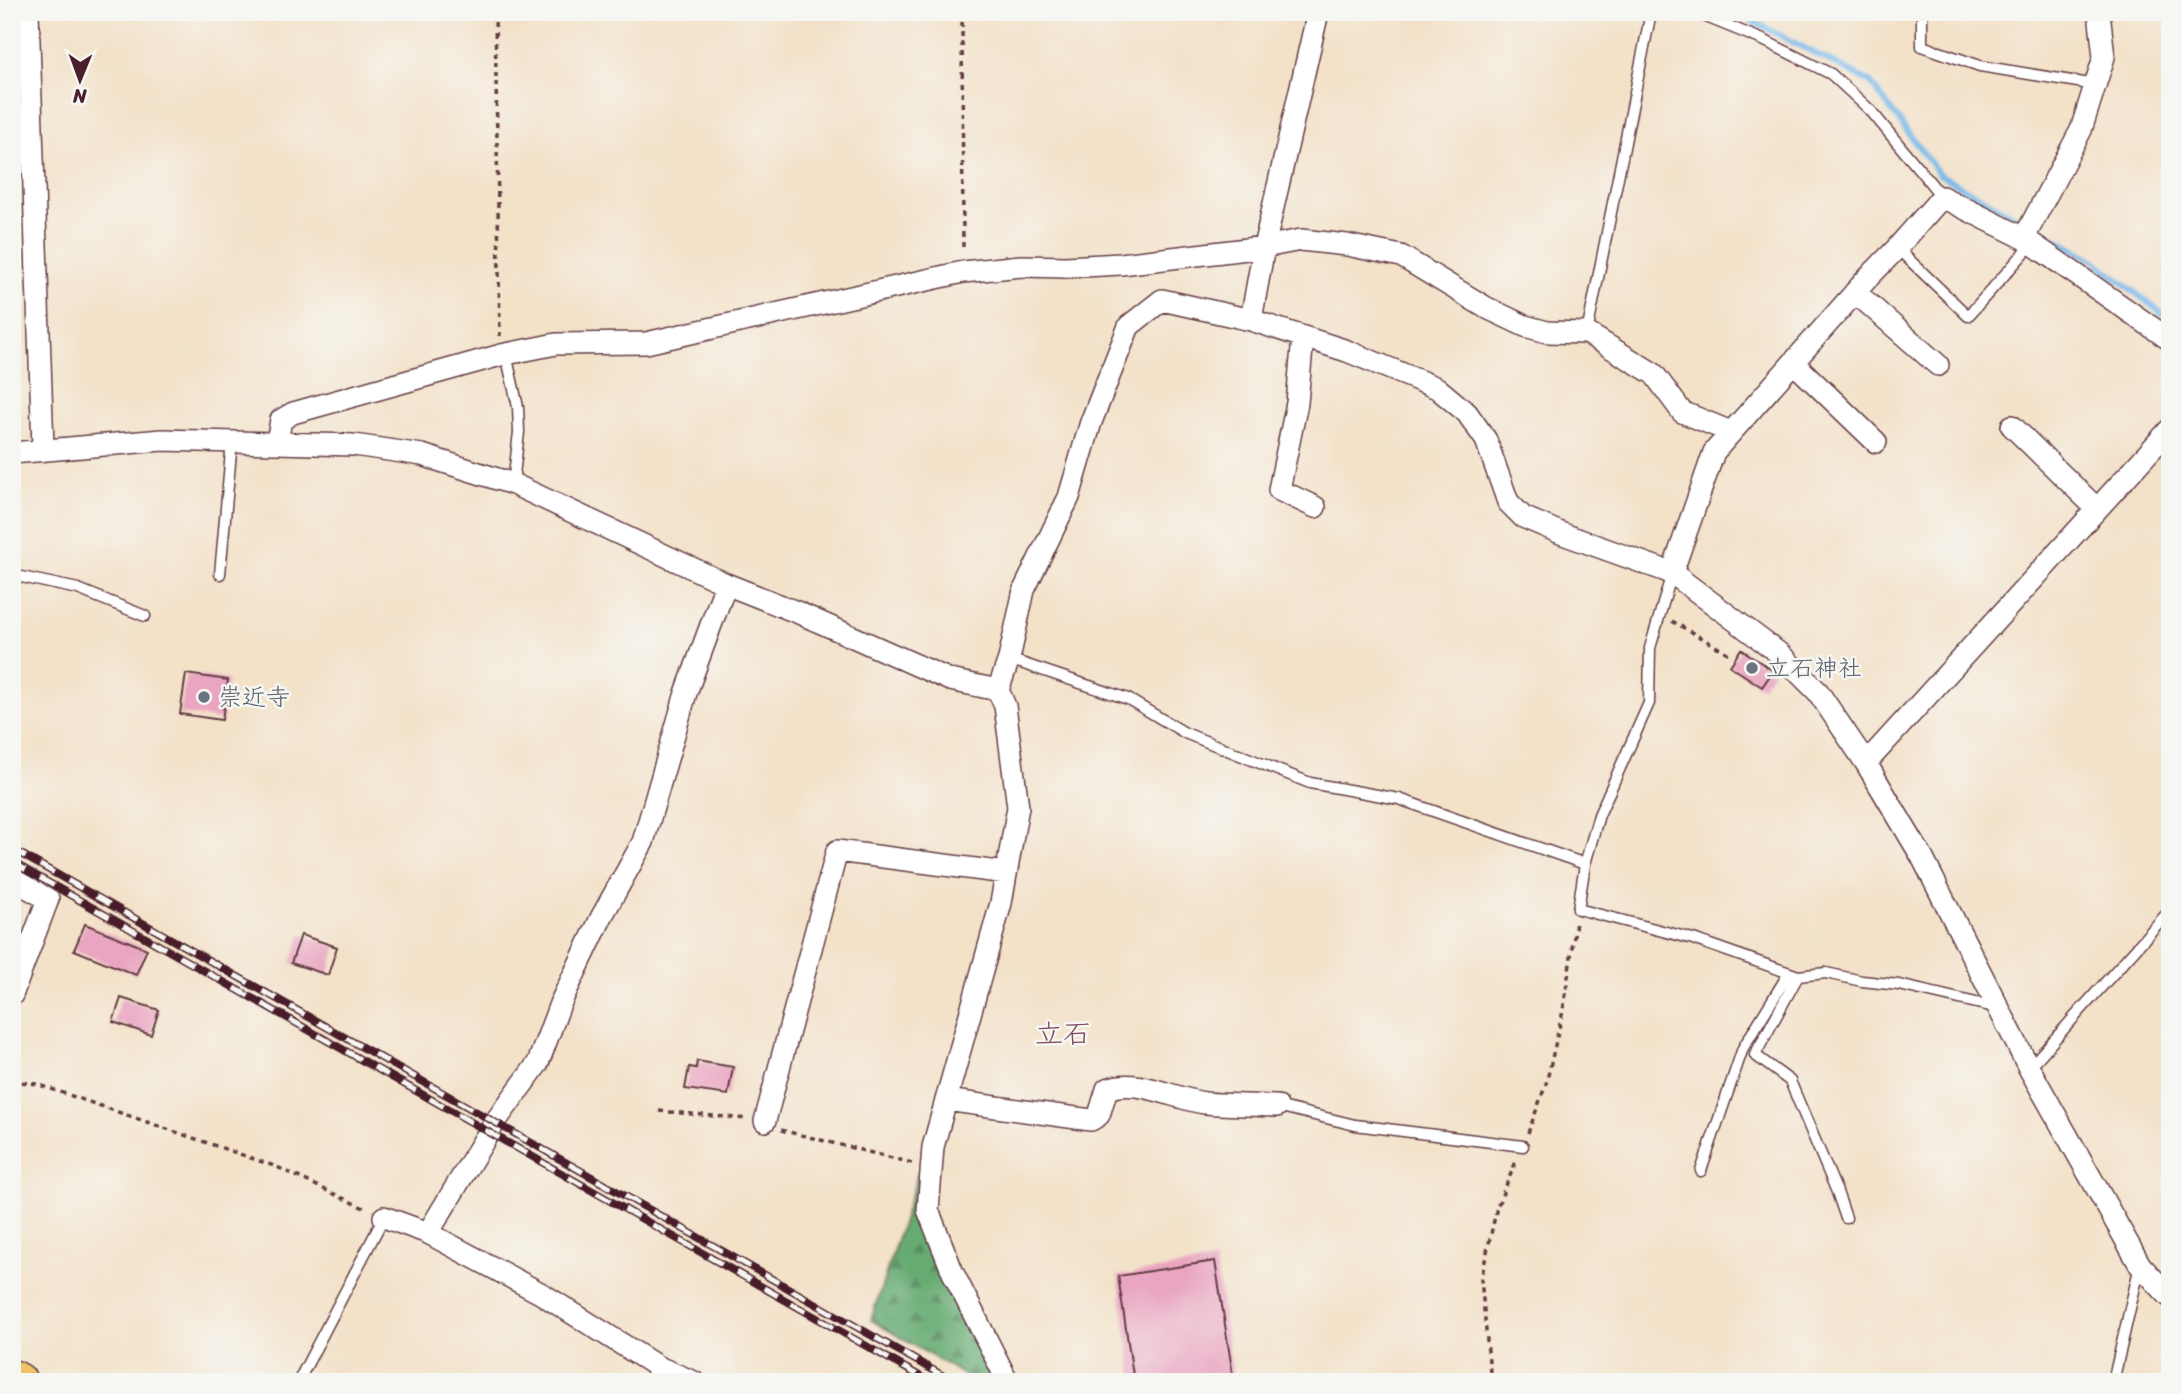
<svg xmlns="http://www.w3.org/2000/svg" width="2182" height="1394" font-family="Sriracha,'Klee One',sans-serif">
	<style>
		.forest { fill: url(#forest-firs); stroke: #58654e; stroke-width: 2 }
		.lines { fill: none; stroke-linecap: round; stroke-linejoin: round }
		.stream { stroke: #73b7e9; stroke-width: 6 }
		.building { fill: #e9a5c1 }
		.lane-casing { stroke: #633c43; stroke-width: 13 }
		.street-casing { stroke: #633c43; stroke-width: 24 }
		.highway-casing { stroke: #633c43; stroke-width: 41 }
		.path { stroke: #633c43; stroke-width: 3.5; stroke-dasharray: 5 5; stroke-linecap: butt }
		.lane { stroke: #fff; stroke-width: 10 }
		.street { stroke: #fff; stroke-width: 21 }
		.highway { stroke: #efc469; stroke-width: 38 }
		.rail-casing { stroke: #4a1f2b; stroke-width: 8 }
		.rail { stroke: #f6f6f2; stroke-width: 5; stroke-dasharray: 16; stroke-linecap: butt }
		.worship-dot { fill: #6b7280; stroke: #f6f6f2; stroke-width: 2.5 }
		.labels { text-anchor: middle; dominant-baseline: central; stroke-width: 5; stroke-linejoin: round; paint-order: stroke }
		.worship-label { font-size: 24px; fill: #5b616d; stroke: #f6f6f2; text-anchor: start }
		.quarter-label { font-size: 28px; fill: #824e60; stroke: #f6f6f2 }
	</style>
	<defs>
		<pattern id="forest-firs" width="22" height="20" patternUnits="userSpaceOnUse" patternTransform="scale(1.75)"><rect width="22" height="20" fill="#66ab72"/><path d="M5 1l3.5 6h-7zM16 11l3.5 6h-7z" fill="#568b5e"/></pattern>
	</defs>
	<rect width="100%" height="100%" fill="#f6f6f2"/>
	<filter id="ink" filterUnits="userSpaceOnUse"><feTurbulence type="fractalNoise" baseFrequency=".0143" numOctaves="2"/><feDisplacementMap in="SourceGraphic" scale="14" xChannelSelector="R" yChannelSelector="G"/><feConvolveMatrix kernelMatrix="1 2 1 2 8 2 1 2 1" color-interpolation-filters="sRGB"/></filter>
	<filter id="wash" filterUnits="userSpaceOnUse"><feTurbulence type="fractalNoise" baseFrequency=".00686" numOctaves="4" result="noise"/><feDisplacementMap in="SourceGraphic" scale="28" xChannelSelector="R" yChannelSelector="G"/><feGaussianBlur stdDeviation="1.57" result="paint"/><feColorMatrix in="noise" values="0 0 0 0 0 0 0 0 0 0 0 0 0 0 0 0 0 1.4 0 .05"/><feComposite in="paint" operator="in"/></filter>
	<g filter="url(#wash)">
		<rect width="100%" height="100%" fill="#f3e1c8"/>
		<path class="forest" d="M919 1171 920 1189 1002 1382H976L871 1320Z"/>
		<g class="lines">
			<path class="stream" d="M1735 12 1870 82 1939 174 2094 260 2170 320"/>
		</g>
		<g id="blocks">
			<path class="building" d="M1741 649 1773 671 1762 687 1730 666Z
				M186 674 228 680 222 720 180 714Z
				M85 924 147 949 136 975 74 950Z
				M301 935 337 947 328 975 291 963Z
				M121 998 159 1010 151 1035 113 1022Z
				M697 1061 733 1067 728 1095 685 1089 689 1067 696 1068Z
				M1215 1261 1234 1382H1134L1118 1276Z"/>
		</g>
	</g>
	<g filter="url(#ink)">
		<use href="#blocks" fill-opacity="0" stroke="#633c43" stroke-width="2"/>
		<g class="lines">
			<g class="lane-casing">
				<path id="lane" d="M1694 12 1763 40 1831 74 1871 111 1942 197
					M1922 12V46L1980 66 2096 85
					M1897 248 1968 316 2032 244
					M1587 333 1651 12
					M506 354 518 407 519 432 513 484
					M1672 573 1650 648 1649 703 1599 815 1585 864 1578 909 1693 939 1798 976 1826 973 1862 981 1899 985 1998 1008
					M220 574 232 441
					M12 575 78 589 145 616
					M1009 659 1128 699 1185 733 1310 783 1399 799 1585 864
					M1798 976 1755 1055 1790 1081 1837 1192 1846 1218
					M2029 1068 2170 910
					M1277 1106 1355 1125 1523 1146
					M1701 1171 1743 1048 1789 973
					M298 1382 384 1217
					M2113 1382 2140 1265"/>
			</g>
			<g class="street-casing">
				<path id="street" d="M28 12 43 448
					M2024 238 2081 130 2104 57 2099 12
					M1855 292 1938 365
					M1251 320 1347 351 1437 388 1467 413 1486 440 1508 502 1523 517 1563 534 1672 573 1780 654 1818 692 1866 763 1922 857 2029 1068 2140 1265 2170 1297
					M1303 337 1297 403 1279 490 1315 507
					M1794 363 1876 442
					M2012 426 2097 509
					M277 442 281 420 293 413 501 355 556 344 646 343 963 272 1021 266 1066 267 1121 264 1264 247 1301 240 1347 245 1401 256 1485 307 1525 326 1547 332 1587 333 1654 374 1682 412 1731 432
					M12 453 162 440 354 445 422 455 513 484 726 584 799 613 950 680 998 690 1009 659 1024 590 1069 497 1091 422 1129 326 1162 300 1251 320 1264 247 1318 12
					M1672 573 1714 452 1866 280 1897 248 1942 197 2024 238 2170 340
					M998 690 1005 706 1018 807 1001 903 933 1147 928 1210 953 1273 1008 1382
					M1866 763 2170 429
					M12 879 48 899 12 995
					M946 1100 1091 1120 1099 1115 1107 1089C1138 1077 1173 1099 1205 1103 1228 1105 1253 1105 1277 1106
					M765 1121 837 851 1006 873
					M384 1217 428 1233 542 1294 658 1367 694 1382
					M428 1233 495 1122 538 1063 560 1004 602 916 643 842 686 693 726 584"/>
			</g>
			<g class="highway-casing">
				<path id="highway" d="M12 1379 18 1382"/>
			</g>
			<path class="path" d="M495 12 500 336
				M962 12 963 252
				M1672 621 1731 655
				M12 1081 37 1084 277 1167 366 1209
				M659 1111 748 1119
				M781 1130 912 1163
				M1528 1133 1546 1084 1563 1011 1576 922
				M1491 1382 1481 1279 1497 1207 1517 1159"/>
			<use href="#lane" class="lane"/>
			<use href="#street" class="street"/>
			<use href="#highway" class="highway"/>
			<g class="rail-casing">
				<path id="rail" d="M12 849 954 1382
					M12 862 930 1382"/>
			</g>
			<use href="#rail" class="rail"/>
		</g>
	</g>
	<g class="worship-dot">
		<circle cx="1752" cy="668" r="7"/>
		<circle cx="204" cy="697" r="7"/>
	</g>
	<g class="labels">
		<g class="worship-label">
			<text x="1766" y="668">立石神社</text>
			<text x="218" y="697">崇近寺</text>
		</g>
		<g class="quarter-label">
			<text x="1063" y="1033">立石</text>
		</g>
	</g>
	<rect width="2182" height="1394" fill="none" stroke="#f6f6f2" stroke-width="42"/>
	<g transform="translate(80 80) rotate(181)" stroke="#f6f6f2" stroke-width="5" paint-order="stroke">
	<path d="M0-5L12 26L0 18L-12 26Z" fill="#4a1f2b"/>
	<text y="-10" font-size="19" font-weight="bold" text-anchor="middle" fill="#4a1f2b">N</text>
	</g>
</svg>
